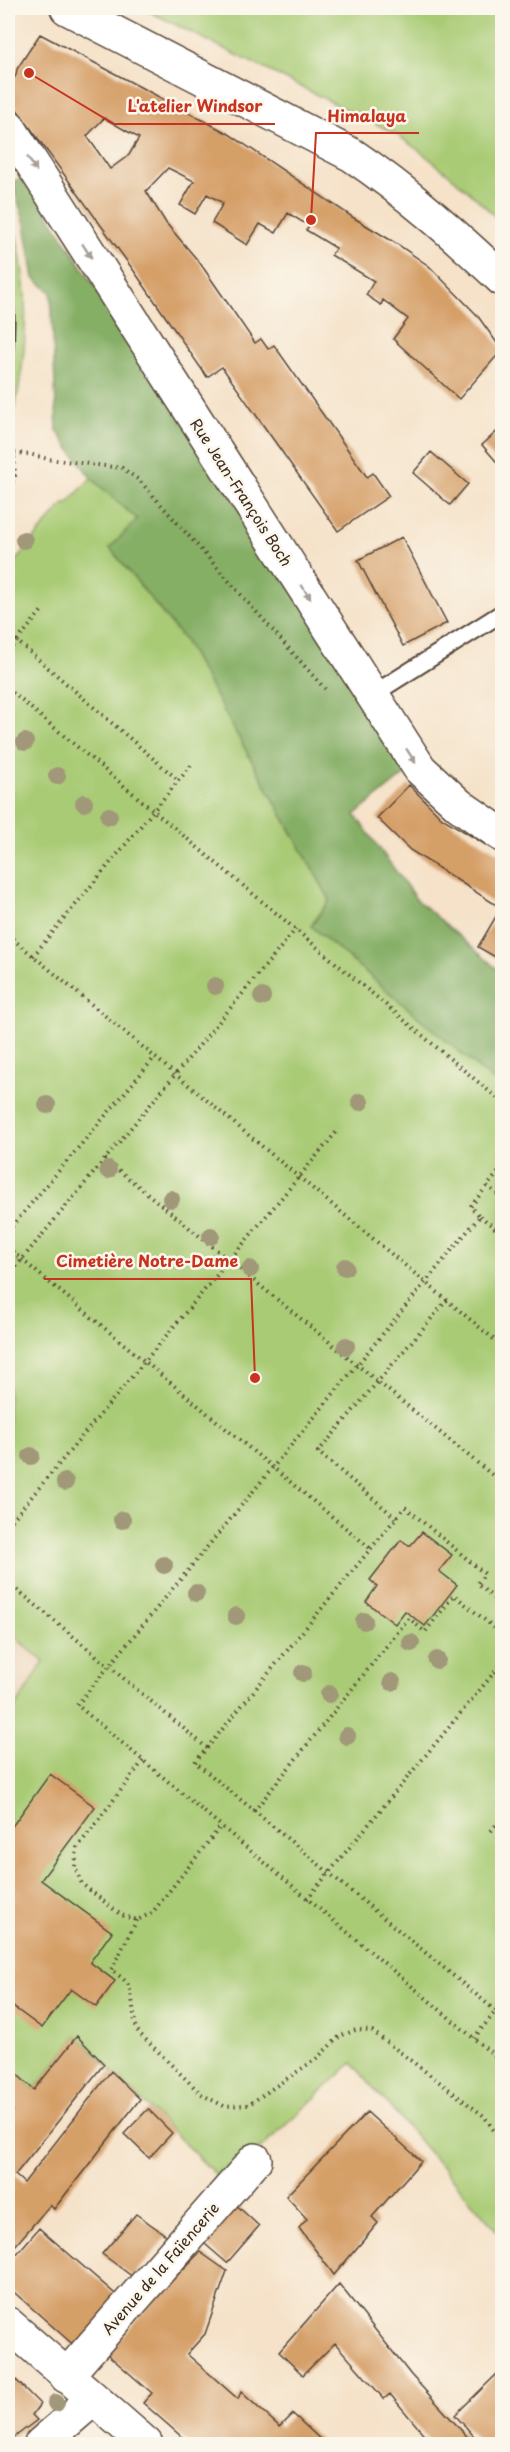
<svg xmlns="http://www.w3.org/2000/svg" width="510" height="2452" font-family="'Playpen Sans',sans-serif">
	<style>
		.built { fill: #ebd3b9 }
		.green { fill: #a9cb74; stroke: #727a49; stroke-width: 1.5 }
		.forest { fill: #86af66; stroke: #606c42; stroke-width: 1.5 }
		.building { fill: #d59f67; fill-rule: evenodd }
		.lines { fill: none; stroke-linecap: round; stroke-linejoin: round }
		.lane-casing { stroke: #574638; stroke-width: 20 }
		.street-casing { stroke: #574638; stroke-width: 36 }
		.secondary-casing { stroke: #574638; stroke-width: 36 }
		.path { stroke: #574638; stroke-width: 4; stroke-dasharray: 1.5 4.5; stroke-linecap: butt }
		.lane { stroke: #fff; stroke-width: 16 }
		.street { stroke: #fff; stroke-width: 33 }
		.secondary { stroke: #fff; stroke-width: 33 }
		.tram { stroke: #3b2a1e; stroke-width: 1.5 }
		.tree { fill: #a19779 }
		.oneway { fill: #a79f9a }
		.labels { text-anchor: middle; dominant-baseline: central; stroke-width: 5; stroke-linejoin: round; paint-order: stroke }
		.street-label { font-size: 15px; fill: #3b2a1e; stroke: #fbf7ec }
		.leader { fill: none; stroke: #c8321e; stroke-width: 2 }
		.callout-dot { fill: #c8321e; stroke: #fbf7ec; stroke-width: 2 }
		.callout-label { font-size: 16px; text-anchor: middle; font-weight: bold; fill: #c8321e; stroke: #fbf7ec; stroke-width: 5; stroke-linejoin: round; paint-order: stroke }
	</style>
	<rect width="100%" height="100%" fill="#fbf7ec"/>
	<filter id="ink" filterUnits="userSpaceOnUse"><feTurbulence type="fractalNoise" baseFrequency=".0167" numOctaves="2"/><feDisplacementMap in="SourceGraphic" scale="12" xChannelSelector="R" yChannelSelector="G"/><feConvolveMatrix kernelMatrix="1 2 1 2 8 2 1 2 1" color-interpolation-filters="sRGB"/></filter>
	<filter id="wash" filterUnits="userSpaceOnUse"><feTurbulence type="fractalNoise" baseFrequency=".008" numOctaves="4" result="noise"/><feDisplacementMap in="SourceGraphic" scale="24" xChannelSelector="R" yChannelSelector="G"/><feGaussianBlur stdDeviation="1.35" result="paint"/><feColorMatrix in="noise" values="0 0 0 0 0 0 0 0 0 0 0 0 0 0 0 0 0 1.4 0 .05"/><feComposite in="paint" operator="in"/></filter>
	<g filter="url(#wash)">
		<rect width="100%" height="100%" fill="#f5e2c9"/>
		<path class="built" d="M8 1631 44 1662 8 1719Z"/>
		<path class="green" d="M142 8H502V223C469 190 435 161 396 134Z
			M8 209C34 284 29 360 8 435Z
			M91 478 138 519 110 548 184 640 330 900 311 926 502 1088V2237L352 2063 224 2183 77 2036 34 2090 8 2066V1719L44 1662 8 1631V570L64 503 66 505Z"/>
		<path class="forest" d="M24 177 409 771 355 815 416 899 502 973V1088L311 926 330 900 184 640 110 548 137 519 91 478 57 431 51 292 34 278 25 224 12 182Z"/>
		<g id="blocks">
			<path class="building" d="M40 34 229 134 354 218 397 244 429 266 477 315 502 350 459 399 393 339 408 319 383 300 381 305 366 295 374 281 331 255 336 248 306 230 309 226 288 213 276 233 260 224 247 245 212 223 223 203 207 194 195 214 180 205 194 181 168 168 146 191 166 223 200 263 255 343 261 339 268 349 274 345 367 477 373 473 389 496 338 531 222 367 207 377 134 271 8 97V89L16 75 17 69ZM104 118 139 138 129 155 110 169 87 136Z
				M502 427V468L482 445Z
				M431 452 468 484 450 505 413 473Z
				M402 537 447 623 403 646 358 560Z
				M409 785 442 818 502 855V961L478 947 501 908 410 850 377 818Z
				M422 1532 452 1555 439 1571 457 1585 425 1626 405 1611 395 1624 366 1602 377 1586 370 1580 401 1540 410 1546Z
				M50 1774 95 1807 41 1880 112 1932 90 1962 115 1981 96 2007 71 1989 42 2028 8 2003V1832Z
				M77 2036 104 2064 15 2175 24 2183 111 2071 140 2099 54 2209 50 2205 8 2254V2120L13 2111 8 2107V2066L34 2090Z
				M148 2109 172 2133 149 2158 124 2134Z
				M367 2112 421 2161 372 2217 378 2223 334 2275 299 2228 307 2219 286 2196Z
				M231 2200 259 2226 227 2263 198 2238Z
				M136 2214 167 2236 133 2277 102 2254Z
				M39 2228 121 2299 77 2348 8 2287V2264Z
				M200 2252 227 2271 205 2334 187 2354 238 2399 241 2392 280 2427 293 2414 322 2441 319 2444H190L143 2403 152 2393 107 2354 159 2294Z
				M339 2284 411 2375 474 2444H432L390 2394 384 2399 335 2343 303 2375 279 2352Z
				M502 2369V2444H481L455 2415Z
				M16 2380 40 2404 32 2415 37 2420 8 2442V2389Z"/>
		</g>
	</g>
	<g filter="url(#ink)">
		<use href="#blocks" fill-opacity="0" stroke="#574638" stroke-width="1.5"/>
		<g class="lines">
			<g class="lane-casing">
				<path id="lane" d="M372 695 502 613"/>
			</g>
			<g class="street-casing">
				<path id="street" d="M67 8 352 155C407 192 454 234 502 279
					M8 126 420 769 459 805 502 835
					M66 2376 255 2160
					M41 2444 92 2400"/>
			</g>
			<g class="secondary-casing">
				<path id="secondary" d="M8 2324 146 2444"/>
			</g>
			<path class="path" d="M8 473 15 476
				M8 493 15 476 14 453 29 454 48 459 122 468 139 480 325 689
				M8 634 17 641 44 608
				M8 651 17 641 178 780
				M8 689 502 1102
				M8 935 502 1346
				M33 956 193 763
				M105 1159 502 1483
				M502 1168 470 1207 480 1216 77 1705 502 2062
				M487 1186 502 1198
				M480 1216 502 1234
				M8 1231 155 1057
				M8 1248 371 1549
				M8 1276 296 929
				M396 1518 318 1452 447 1300
				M8 1525 339 1129
				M8 1582 207 1748 195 1762 496 2011 474 2038
				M207 1748 405 1507 485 1574 477 1584 502 1605
				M143 1761 77 1848 75 1867 82 1884 121 1915 137 1920 152 1913 221 1826
				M254 1811 409 1618 425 1632 454 1595 502 1634
				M491 1831 502 1818
				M307 1899 502 1663
				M137 1920 111 1970C115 1973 122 1977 126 1982 135 1992 131 2018 139 2033L201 2094 224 2106 248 2105 316 2059 340 2036 356 2030 372 2031 484 2116 502 2142
				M496 2011 502 2003"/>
			<use href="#lane" class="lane"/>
			<use href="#street" class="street"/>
			<use href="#secondary" class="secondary"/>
			<path class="tram" d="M8 246C17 296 17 345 8 394"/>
		</g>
		<g class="tree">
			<circle cx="24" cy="540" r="9"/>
			<circle cx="25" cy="742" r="9"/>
			<circle cx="57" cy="776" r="9"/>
			<circle cx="84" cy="803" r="9"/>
			<circle cx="109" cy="816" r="9"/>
			<circle cx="215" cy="986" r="9"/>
			<circle cx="262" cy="997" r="9"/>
			<circle cx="360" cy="1102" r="9"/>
			<circle cx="47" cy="1105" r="9"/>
			<circle cx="108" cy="1170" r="9"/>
			<circle cx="171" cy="1199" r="9"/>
			<circle cx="211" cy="1236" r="9"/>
			<circle cx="345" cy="1267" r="9"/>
			<circle cx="250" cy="1269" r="9"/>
			<circle cx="346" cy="1346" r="9"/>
			<circle cx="31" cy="1456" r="9"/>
			<circle cx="65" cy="1482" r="9"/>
			<circle cx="122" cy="1520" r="9"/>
			<circle cx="164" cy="1565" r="9"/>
			<circle cx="196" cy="1593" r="9"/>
			<circle cx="236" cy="1616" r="9"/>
			<circle cx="364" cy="1621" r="9"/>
			<circle cx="411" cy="1643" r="9"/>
			<circle cx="437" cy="1660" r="9"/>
			<circle cx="303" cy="1673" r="9"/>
			<circle cx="392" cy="1682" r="9"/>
			<circle cx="329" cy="1694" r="9"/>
			<circle cx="347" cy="1736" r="9"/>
			<circle cx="56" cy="2403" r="9"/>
		</g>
		<defs><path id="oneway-solid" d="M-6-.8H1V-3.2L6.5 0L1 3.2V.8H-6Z" transform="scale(1.5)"/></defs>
		<g class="oneway">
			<use href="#oneway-solid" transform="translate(32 164) rotate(57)"/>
			<use href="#oneway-solid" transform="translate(87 251) rotate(57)"/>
			<use href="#oneway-solid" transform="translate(306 592) rotate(57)"/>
			<use href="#oneway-solid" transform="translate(411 756) rotate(57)"/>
		</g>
	</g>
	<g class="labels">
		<g class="street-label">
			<text transform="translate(242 492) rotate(57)">Rue Jean-François Boch</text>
			<text transform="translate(160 2268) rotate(-49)">Avenue de la Faïencerie</text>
		</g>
	</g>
	<path class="leader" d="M29 73L114 124H275M311 220L316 133H419M255 1378L251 1279H44"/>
	<g class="callout-dot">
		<circle cx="29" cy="73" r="6"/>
		<circle cx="311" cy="220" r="6"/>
		<circle cx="255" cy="1378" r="6"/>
	</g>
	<g class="callout-label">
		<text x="195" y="112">L'atelier Windsor</text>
		<text x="367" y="122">Himalaya</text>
		<text x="147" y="1267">Cimetière Notre-Dame</text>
	</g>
	<rect width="510" height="2452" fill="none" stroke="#fbf7ec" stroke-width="30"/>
</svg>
